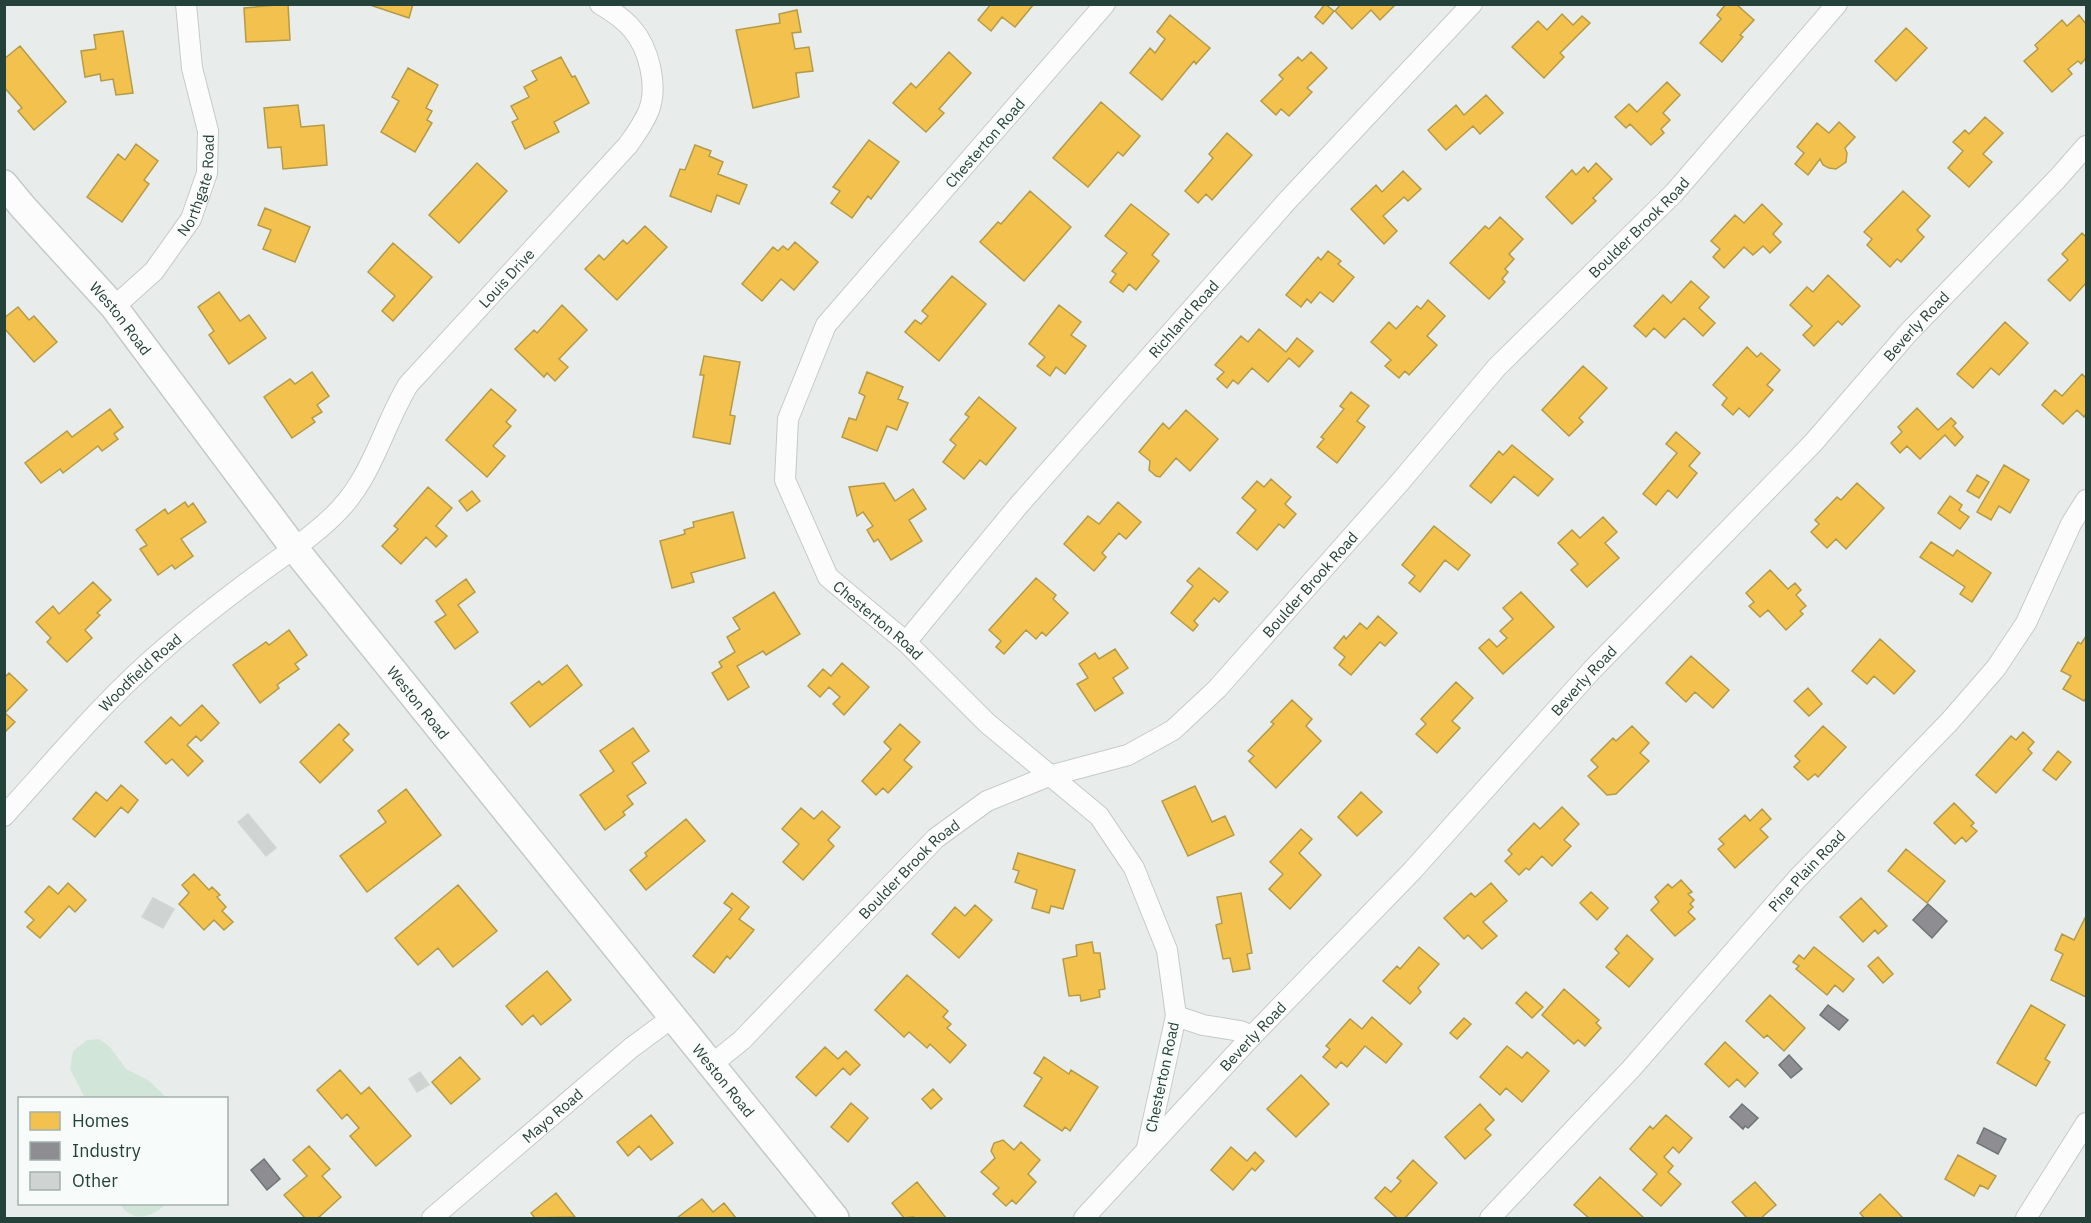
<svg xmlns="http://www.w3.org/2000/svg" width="2091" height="1223" font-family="'IBM Plex Sans',sans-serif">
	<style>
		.green { fill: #d1e6d8 }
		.homes { fill: #f2c14e; stroke: #b49b48; stroke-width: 1.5 }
		.industry { fill: #8d8d92; stroke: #6e7678; stroke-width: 1.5 }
		.building { fill: #cfd4d2; stroke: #d1d6d4; stroke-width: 1.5 }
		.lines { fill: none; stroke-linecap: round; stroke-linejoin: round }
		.street-casing { stroke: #c5cac8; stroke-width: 22 }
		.secondary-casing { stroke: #c3cbc8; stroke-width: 30 }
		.street { stroke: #fcfcfc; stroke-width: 20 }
		.secondary { stroke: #fcfcfc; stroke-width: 27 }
		.labels { text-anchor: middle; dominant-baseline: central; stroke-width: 6; stroke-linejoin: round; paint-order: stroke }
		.street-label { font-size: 15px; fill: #24423a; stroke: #f7fbf9 }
	</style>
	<rect width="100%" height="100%" fill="#e8edeb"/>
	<path class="green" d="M99 1039 110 1047 126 1069 148 1080 167 1098H85L70 1069 73 1051 87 1040Z
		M120 1204H166C152 1218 131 1223 120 1204Z"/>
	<path class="homes" d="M288 4 290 40 246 42 244 8Z
		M367 4H413L409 18Z
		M991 4H1034L1015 27 1002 17 991 31 978 20Z
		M1325 4 1334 11 1323 24 1315 17Z
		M1341 4H1396L1380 20 1371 10 1352 29 1335 11Z
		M1726 4H1736L1754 20 1740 35 1743 37 1722 62 1700 43 1721 19 1717 15Z
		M797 10 801 32 792 33 795 49 809 47 813 71 796 73 799 97 753 108 736 30 780 23 779 14Z
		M1562 14 1573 25 1582 16 1590 23 1560 53 1564 57 1544 78 1512 47 1538 21 1547 30Z
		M1170 15 1210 48 1196 64 1194 61 1162 100 1130 73 1150 48 1155 53 1165 39 1157 32Z
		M2079 15 2086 24V58L2081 64 2078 61 2068 69 2072 74 2052 92 2024 61 2038 49 2035 45 2062 20 2067 26Z
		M1906 28 1927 48 1896 81 1875 61Z
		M123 31 133 93 116 95 113 79 101 81 100 74 85 77 81 51 96 49 94 35Z
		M20 46 66 102 34 130 18 111 22 108 4 87V59Z
		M949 52 971 73 939 109 944 113 926 132 893 103 911 83 916 88Z
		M1311 52 1327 68 1307 88 1312 92 1289 116 1281 109 1276 115 1261 101 1283 79 1279 75 1298 57 1302 61Z
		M561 57 572 77 575 76 589 103 554 122 559 132 525 149 512 122 518 119 511 106 529 97 524 87 537 80 532 71Z
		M408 68 438 85 426 108 432 111 427 120 432 123 415 152 381 132 399 101 392 97Z
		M1667 82 1680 95 1663 113 1670 120 1661 129 1664 133 1651 145 1630 124 1626 128 1615 117 1629 104 1637 112Z
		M1486 95 1503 113 1480 134 1473 126 1446 150 1428 130 1456 105 1464 115Z
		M1101 102 1140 136 1123 156 1118 152 1088 187 1053 158Z
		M298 105 301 127 324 125 327 165 283 169 281 147 268 148 264 108Z
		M1985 117 2003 133 1983 154 1992 162 1969 187 1948 168 1963 151 1953 142 1965 130 1969 134Z
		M1839 122 1855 137 1845 148 1847 153 1846 162 1836 169 1829 168 1823 165 1820 159 1808 175 1795 164 1804 153 1797 147 1817 123 1829 133Z
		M1227 133 1252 155 1212 200 1206 194 1198 203 1185 191 1213 158 1209 154Z
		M869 140 899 162 871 199 868 196 852 218 831 203 840 191 833 187Z
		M136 144 158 161 144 180 149 184 122 222 87 197 118 154 125 160Z
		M695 145 711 151 709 156 723 162 718 174 747 185 739 204 717 195 711 212 670 196 680 169 685 170Z
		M477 163 507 191 459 243 429 215Z
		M1596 163 1612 179 1593 198 1596 201 1572 224 1546 197 1572 170 1576 175 1584 167 1588 172Z
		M1403 171 1421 189 1408 201 1404 197 1383 216 1397 231 1384 244 1351 209 1376 185 1382 192Z
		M1030 191 1071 227 1024 281 980 242 998 222 1001 224Z
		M1903 191 1930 216 1917 230 1924 237 1901 262 1897 259 1890 267 1867 245 1872 239 1864 232Z
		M1131 204 1169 234 1152 255 1159 261 1136 290 1129 284 1123 292 1110 282 1116 274 1112 271 1127 253 1105 236Z
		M1762 204 1782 224 1773 234 1781 242 1770 253 1763 246 1753 255 1744 247 1724 268 1713 257 1720 249 1711 241 1735 215 1744 223Z
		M265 208 310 227 295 262 263 249 271 230 258 225Z
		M1500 217 1523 239 1509 254 1514 259 1505 269 1508 272 1502 279 1505 282 1489 299 1450 263 1485 226 1489 229Z
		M645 226 667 247 617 300 585 269 599 255 604 260 623 240 627 244Z
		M2082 233 2086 237V283L2070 301 2048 280 2068 260 2062 254Z
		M795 242 818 262 794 290 781 279 762 301 742 284 773 247 778 251 783 246 788 250Z
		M393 243 432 277 393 321 382 311 395 296 368 272Z
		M1328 251 1341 261 1338 264 1354 277 1333 302 1320 292 1311 303 1307 299 1301 307 1286 295 1318 257 1321 260Z
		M1828 275 1860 306 1842 325 1838 321 1814 346 1803 335 1812 326 1790 305 1807 287 1813 292Z
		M952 276 986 304 939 361 905 332 915 320 921 324 928 316 922 311Z
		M1691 281 1709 297 1699 308 1715 323 1703 336 1684 318 1665 338 1654 328 1646 337 1634 326 1663 295 1671 303Z
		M219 292 240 321 249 315 266 338 229 364 209 335 214 331 198 307Z
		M1428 300 1445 316 1427 336 1437 345 1409 375 1405 371 1399 378 1385 366 1391 360 1371 342 1389 322 1396 329 1417 306 1421 309Z
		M562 305 587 330 559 359 568 367 555 381 547 373 544 377 515 349 534 330 537 333Z
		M1059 305 1081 322 1071 335 1086 346 1065 374 1056 367 1050 376 1037 366 1045 357 1029 344Z
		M18 307 29 320 34 316 57 342 34 362 4 328V318Z
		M2005 322 2028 343 1999 375 1991 368 1973 388 1957 374Z
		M1259 329 1286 352 1297 338 1313 351 1299 367 1289 358 1268 382 1252 368 1238 384 1233 380 1227 388 1217 379 1224 372 1215 365 1241 336 1248 342Z
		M1747 347 1757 357 1761 353 1780 370 1767 385 1773 390 1749 417 1739 408 1733 415 1722 405 1727 398 1713 385Z
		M704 356 740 362 730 415 735 416 730 444 693 437 704 375H700Z
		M1583 366 1607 388 1579 418 1583 422 1569 436 1542 410Z
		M312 372 329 396 317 405 322 412 312 418 315 422 292 438 264 397 290 379 295 384Z
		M867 372 903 387 898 399 908 403 897 430 887 426 877 451 842 437 849 418 856 420 865 396 859 393Z
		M2082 374 2086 378V414L2084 417 2077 410 2063 424 2042 405 2055 390 2062 396Z
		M491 389 516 410 506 422 511 426 493 446 505 456 487 477 446 440Z
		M1351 392 1369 406 1357 421 1365 427 1337 463 1317 447 1324 439 1321 437 1344 409 1340 406Z
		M979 397 1016 428 986 465 980 460 964 479 943 462 956 445 950 440 969 417 965 414Z
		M1917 408 1938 430 1951 418 1956 423 1953 426 1963 437 1955 446 1945 435 1920 459 1907 446 1900 453 1891 443 1902 432 1898 427Z
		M110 409 123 427 114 434 118 439 102 451 98 446 63 473 60 469 41 483 25 463 67 431 72 437Z
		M1186 410 1218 439 1190 471 1176 458 1160 477 1156 476 1149 470 1150 461 1139 452 1163 423 1169 429Z
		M1676 432 1700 453 1689 466 1697 473 1677 498 1668 490 1656 505 1643 494 1677 453 1666 444Z
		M1512 445 1553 479 1538 496 1514 476 1491 503 1470 486 1499 451 1503 455Z
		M2004 465 2029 480 2010 513 1999 506 1991 520 1977 512Z
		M1977 475 1989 482 1979 498 1967 491Z
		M1271 479 1291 497 1285 504 1296 514 1284 528 1279 524 1257 550 1237 533 1256 510 1242 498 1257 481 1264 487Z
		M884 483 895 501 913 489 926 509 909 520 922 541 891 560 878 539 874 542 867 530 873 526 863 512 857 516 849 487Z
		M1857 483 1884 508 1846 549 1836 539 1827 548 1811 532 1819 524 1815 520 1837 497 1841 500Z
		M428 487 452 508 436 526 447 536 436 547 426 537 401 564 382 546 398 529 394 526Z
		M472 491 480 501 467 511 459 501Z
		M1950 496 1962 505 1959 510 1969 517 1960 529 1938 513Z
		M185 502 188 507 193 503 206 522 181 539 193 556 175 569 172 565 158 575 140 549 147 545 136 530 165 509 168 514Z
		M1118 502 1141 522 1126 539 1119 533 1102 553 1106 557 1094 571 1064 544 1088 516 1099 524Z
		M733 512 745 558 691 573 694 582 672 588 660 541 685 534 684 530 694 527 693 522Z
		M1603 517 1617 532 1605 543 1619 558 1587 587 1571 570 1578 564 1558 543 1572 530 1580 538Z
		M1434 526 1470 555 1458 570 1445 560 1420 592 1409 583 1415 576 1402 565Z
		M1931 542 1953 556 1957 550 1991 573 1972 602 1960 594 1965 587 1920 557Z
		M1199 568 1228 592 1219 602 1214 598 1194 621 1198 625 1193 631 1171 613 1193 586 1187 581Z
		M1770 570 1788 589 1795 583 1801 590 1796 595 1806 606 1800 611 1803 614 1786 630 1768 610 1760 617 1749 606 1754 602 1746 593Z
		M1036 578 1056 595 1053 599 1068 613 1046 636 1042 632 1036 639 1026 630 1004 654 996 647 1001 641 989 630Z
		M466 579 475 592 458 605 478 632 455 649 435 622 446 615 436 601Z
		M93 582 111 600 97 613 100 615 85 630 92 638 67 662 47 642 51 638 36 622 53 606 59 614Z
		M774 592 800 634 766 655 763 651 737 666 749 687 728 700 712 673 722 667 719 662 735 652 727 637 740 629 733 618Z
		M1521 592 1554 627 1503 674 1479 648 1489 639 1497 647 1507 638 1500 631 1513 619 1503 608Z
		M1378 616 1397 633 1385 646 1380 642 1351 675 1339 665 1345 657 1334 648 1344 636 1346 639 1360 623 1367 629Z
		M289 630 307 655 295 664 299 669 277 685 279 688 260 703 233 665 266 642 269 645Z
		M2086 636V697L2084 701 2063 689 2071 676 2061 671 2078 642 2081 644Z
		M1880 639 1915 671 1894 694 1874 676 1867 684 1852 671Z
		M1115 649 1128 668 1113 678 1123 693 1095 711 1077 684 1088 678 1079 664 1095 653 1099 659Z
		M1691 656 1729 690 1713 708 1695 692 1686 702 1666 683Z
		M842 663 869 687 844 715 833 704 840 697 829 687 820 697 808 686 823 669 831 676Z
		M567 665 582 685 530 727 511 703 539 681 542 685Z
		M9 673 27 690 5 713 15 722 4 733V678Z
		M1456 682 1473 698 1452 721 1460 728 1437 753 1416 734 1426 724 1421 719Z
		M1808 688 1822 704 1809 716 1794 701Z
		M1292 700 1312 719 1306 726 1321 741 1276 788 1249 761 1254 756 1248 751 1274 724 1271 722Z
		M202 705 219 723 201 741 196 736 187 745 203 761 188 776 172 759 166 764 145 742 171 717 180 726Z
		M339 724 349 734 343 740 353 750 320 783 300 762Z
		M900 724 920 742 904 760 912 767 888 793 883 788 876 795 862 781 891 749 884 742Z
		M1632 726 1649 743 1640 753 1649 761 1616 794 1607 795 1588 776 1598 767 1591 760 1613 738 1616 741Z
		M1823 726 1846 747 1818 777 1815 774 1808 780 1794 767 1800 761 1795 756Z
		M633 728 649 751 632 763 646 783 627 796 633 804 623 812 625 815 605 830 580 795 614 771 600 751Z
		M2023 732 2034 742 2028 749 2032 753 1996 793 1976 775 2011 736 2016 740Z
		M2058 751 2071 762 2056 780 2043 770Z
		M121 785 138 800 128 813 121 807 95 837 73 819 96 792 107 801Z
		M1195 786 1212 822 1225 816 1234 835 1188 856 1162 801Z
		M406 789 441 835 367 892 340 856 386 822 378 811Z
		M1361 792 1382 812 1357 836 1338 817Z
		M1954 803 1974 823 1971 826 1977 831 1966 842 1962 837 1955 844 1934 823Z
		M1562 807 1579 824 1564 840 1571 846 1552 866 1542 856 1529 870 1526 868 1519 875 1505 861 1512 854 1508 850 1534 823 1540 829Z
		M801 808 814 819 822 811 840 827 828 840 834 846 803 880 783 862 799 844 782 829Z
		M1762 809 1771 819 1760 829 1768 837 1735 868 1718 849 1724 844 1719 839 1745 815 1750 821Z
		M686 819 705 841 646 890 630 870 647 856 645 853Z
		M1301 829 1312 839 1299 853 1321 875 1290 909 1269 889 1283 874 1270 862Z
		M1906 849 1945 881 1927 903 1888 871Z
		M1018 853 1075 870 1063 909 1051 906 1049 913 1032 908 1037 890 1015 882 1019 871 1013 869Z
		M194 874 209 890 212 887 220 895 217 897 226 907 222 911 233 922 224 930 214 920 204 930 179 904 189 893 182 885Z
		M1681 880 1692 892 1688 894 1694 900 1690 904 1693 907 1688 912 1695 919 1675 936 1651 910 1659 902 1655 897 1668 884 1672 888Z
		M68 883 86 900 75 912 69 906 40 938 27 927 34 920 25 912 49 886 58 894Z
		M1491 883 1507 901 1483 922 1497 936 1482 949 1468 935 1464 939 1444 918 1471 893 1475 897Z
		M458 885 497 931 453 967 438 948 418 965 395 938Z
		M1591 892 1608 908 1597 920 1580 903Z
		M732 893 749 907 739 919 754 930 730 959 727 956 714 973 693 956 732 909 724 903Z
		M1241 893 1252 953 1247 954 1250 969 1233 972 1230 958 1223 959 1216 925 1222 923 1217 897Z
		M1861 898 1887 926 1878 934 1875 930 1863 942 1840 917Z
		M975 905 992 920 959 958 932 934 955 907 965 916Z
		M2085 918 2086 919V997L2051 980 2063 954 2055 950 2062 934 2074 940Z
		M1627 935 1653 959 1629 987 1606 967 1619 953 1615 949Z
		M1092 942 1094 953H1100L1105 989 1099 990 1100 997 1081 1001 1080 995 1069 996 1063 959 1077 956 1076 945Z
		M1419 947 1439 964 1418 988 1421 992 1410 1004 1383 981 1397 966 1400 969Z
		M1814 947 1854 979 1843 992 1835 985 1827 995 1796 969 1799 966 1793 962 1799 955 1804 959Z
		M1878 957 1893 974 1883 983 1868 966Z
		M547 971 571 1000 541 1025 533 1015 522 1025 506 1006Z
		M907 975 948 1011 943 1017 951 1024 947 1028 966 1045 950 1063 930 1044 927 1048 909 1032 904 1037 875 1010Z
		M1564 989 1599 1020 1596 1023 1601 1028 1585 1046 1578 1040 1574 1044 1542 1015Z
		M1526 992 1543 1007 1532 1018 1516 1003Z
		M1770 995 1805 1028 1784 1051 1767 1035 1764 1038 1746 1021Z
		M2031 1005 2065 1025 2045 1059 2050 1062 2036 1086 1997 1063Z
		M1372 1017 1402 1044 1386 1063 1365 1046 1347 1067 1341 1062 1336 1068 1323 1057 1330 1049 1326 1046 1350 1019 1362 1029Z
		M1464 1018 1471 1024 1457 1039 1450 1033Z
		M1725 1042 1758 1073 1745 1087 1737 1079 1729 1087 1705 1064Z
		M1507 1046 1522 1058 1527 1052 1549 1071 1522 1102 1506 1088 1500 1095 1480 1077Z
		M825 1047 838 1059 846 1051 860 1065 850 1075 843 1068 816 1096 796 1077Z
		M460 1057 480 1079 451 1104 432 1082Z
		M1044 1057 1069 1074 1071 1070 1098 1087 1070 1131 1065 1127 1062 1131 1024 1106 1042 1078 1034 1073Z
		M340 1070 361 1094 369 1087 411 1136 376 1166 350 1136 359 1128 347 1114 342 1119 317 1090Z
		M1301 1075 1329 1104 1296 1137 1267 1109Z
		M933 1089 942 1099 931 1109 922 1099Z
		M851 1103 868 1118 848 1142 831 1127Z
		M1480 1104 1494 1120 1485 1129 1491 1135 1465 1159 1445 1137Z
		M651 1115 673 1143 651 1160 639 1146 628 1156 617 1142Z
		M1666 1115 1692 1138 1679 1153 1673 1147 1664 1157 1673 1166 1668 1172 1681 1184 1661 1206 1643 1190 1657 1174 1630 1149 1650 1126 1653 1129Z
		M1003 1140 1014 1150 1021 1142 1040 1160 1028 1174 1036 1182 1016 1204 1012 1200 1006 1206 993 1194 999 1188 981 1172 995 1158 991 1151 994 1143Z
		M309 1146 330 1169 322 1176 341 1197 318 1218H305L284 1195 307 1176 293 1160Z
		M1231 1147 1247 1161 1255 1152 1264 1161 1255 1171 1252 1168 1233 1190 1211 1170Z
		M1958 1155 1996 1176 1988 1189 1980 1185 1974 1196 1945 1179Z
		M1413 1160 1437 1183 1405 1218H1397L1375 1198 1385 1187 1391 1192 1401 1181 1397 1178Z
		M1600 1177 1644 1218H1589L1574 1205Z
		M917 1182 946 1218H915L913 1217 904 1218 892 1203Z
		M1755 1182 1776 1205 1761 1218H1747L1732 1202Z
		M556 1193 575 1217 535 1218 531 1213Z
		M1880 1194 1903 1218H1864L1860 1213Z
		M702 1199 713 1212 724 1203 736 1218H677Z"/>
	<path class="industry" d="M1928 904 1947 921 1932 938 1913 920Z
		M1828 1005 1848 1020 1839 1030 1820 1015Z
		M1789 1055 1802 1069 1791 1078 1779 1065Z
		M1742 1104 1758 1118 1748 1128 1745 1126 1743 1129 1730 1117Z
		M1984 1128 2006 1139 1998 1154 1977 1143Z
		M264 1159 280 1179 267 1190 251 1170Z"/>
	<path class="building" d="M248 814 276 848 266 856 238 822Z
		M153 898 174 909 163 928 142 917Z
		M420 1072 429 1085 417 1092 409 1079Z"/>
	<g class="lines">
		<g class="street-casing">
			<g id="street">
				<path id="s1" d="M1105 4 826 325 788 419 785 480 828 577 906 642 987 723 1099 816 1134 868 1167 950 1176 1016 1147 1148"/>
				<path id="s2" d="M114 307 154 271 191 219 207 173 208 131 192 68 186 4"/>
				<path id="s3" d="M906 642 1018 506 1287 201 1472 4"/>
				<path id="s4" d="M4 816C56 759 105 699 164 649 196 621 230 595 264 570 290 551 319 532 341 508 373 473 384 425 408 385L628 145C636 134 644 123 649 110 658 86 649 49 633 30 625 20 612 11 600 4"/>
				<path d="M1176 1016 1203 1025 1240 1031 1252 1036"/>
				<path id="s5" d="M711 1065 742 1040 936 838 987 801 1049 776 1128 755 1173 730 1217 689 1401 481 1497 367 1674 193 1837 4"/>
				<path id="s6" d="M432 1218 631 1048 673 1017"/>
				<path id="s7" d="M1084 1218 1252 1036 1413 870 1592 670 1813 443 1908 333 2057 179 2086 146"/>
				<path id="s8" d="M1490 1218 1631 1069 1797 879 1950 721 1996 668 2026 623 2071 524 2086 500"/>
				<path d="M2026 1218 2086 1123"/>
			</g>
		</g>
		<g class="secondary-casing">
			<g id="secondary">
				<path id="s9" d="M4 184 23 207 114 307 294 548 835 1218"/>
			</g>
		</g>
		<use href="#street" class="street"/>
		<use href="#secondary" class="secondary"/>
	</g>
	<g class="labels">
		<g class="street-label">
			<text transform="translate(985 143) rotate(-49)">Chesterton Road</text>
			<text stroke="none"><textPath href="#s2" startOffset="152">Northgate Road</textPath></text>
			<text stroke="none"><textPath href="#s5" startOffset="1269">Boulder Brook Road</textPath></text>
			<text stroke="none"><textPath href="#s4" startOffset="744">Louis Drive</textPath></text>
			<text stroke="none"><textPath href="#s9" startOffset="178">Weston Road</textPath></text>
			<text stroke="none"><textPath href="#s3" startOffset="426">Richland Road</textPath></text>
			<text stroke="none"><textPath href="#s7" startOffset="1220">Beverly Road</textPath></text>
			<text stroke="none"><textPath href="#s5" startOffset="783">Boulder Brook Road</textPath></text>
			<text stroke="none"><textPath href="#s1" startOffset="760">Chesterton Road</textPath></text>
			<text stroke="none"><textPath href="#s4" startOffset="198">Woodfield Road</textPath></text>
			<text stroke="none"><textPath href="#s7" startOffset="734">Beverly Road</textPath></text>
			<text stroke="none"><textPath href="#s9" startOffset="664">Weston Road</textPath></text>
			<text stroke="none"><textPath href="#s5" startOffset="279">Boulder Brook Road</textPath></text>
			<text stroke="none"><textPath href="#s8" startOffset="470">Pine Plain Road</textPath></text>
			<text stroke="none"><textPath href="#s7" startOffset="248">Beverly Road</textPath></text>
			<text transform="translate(1162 1077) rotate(-78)">Chesterton Road</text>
			<text stroke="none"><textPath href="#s9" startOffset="1150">Weston Road</textPath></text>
			<text stroke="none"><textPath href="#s6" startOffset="158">Mayo Road</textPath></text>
		</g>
	</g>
	<rect width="2091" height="1223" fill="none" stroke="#24423a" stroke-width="12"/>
	<rect x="18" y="1097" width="210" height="108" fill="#f7fbf9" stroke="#a3b1ad" stroke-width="1.5"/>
	<rect x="30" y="1112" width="30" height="18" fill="#f2c14e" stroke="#a3b1ad" stroke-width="1.5"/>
	<text x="72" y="1127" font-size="18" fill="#24423a">Homes</text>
	<rect x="30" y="1142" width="30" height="18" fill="#8d8d92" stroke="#a3b1ad" stroke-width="1.5"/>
	<text x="72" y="1157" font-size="18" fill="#24423a">Industry</text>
	<rect x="30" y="1172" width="30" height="18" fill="#cfd4d2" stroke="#a3b1ad" stroke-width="1.5"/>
	<text x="72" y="1187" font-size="18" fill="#24423a">Other</text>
</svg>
